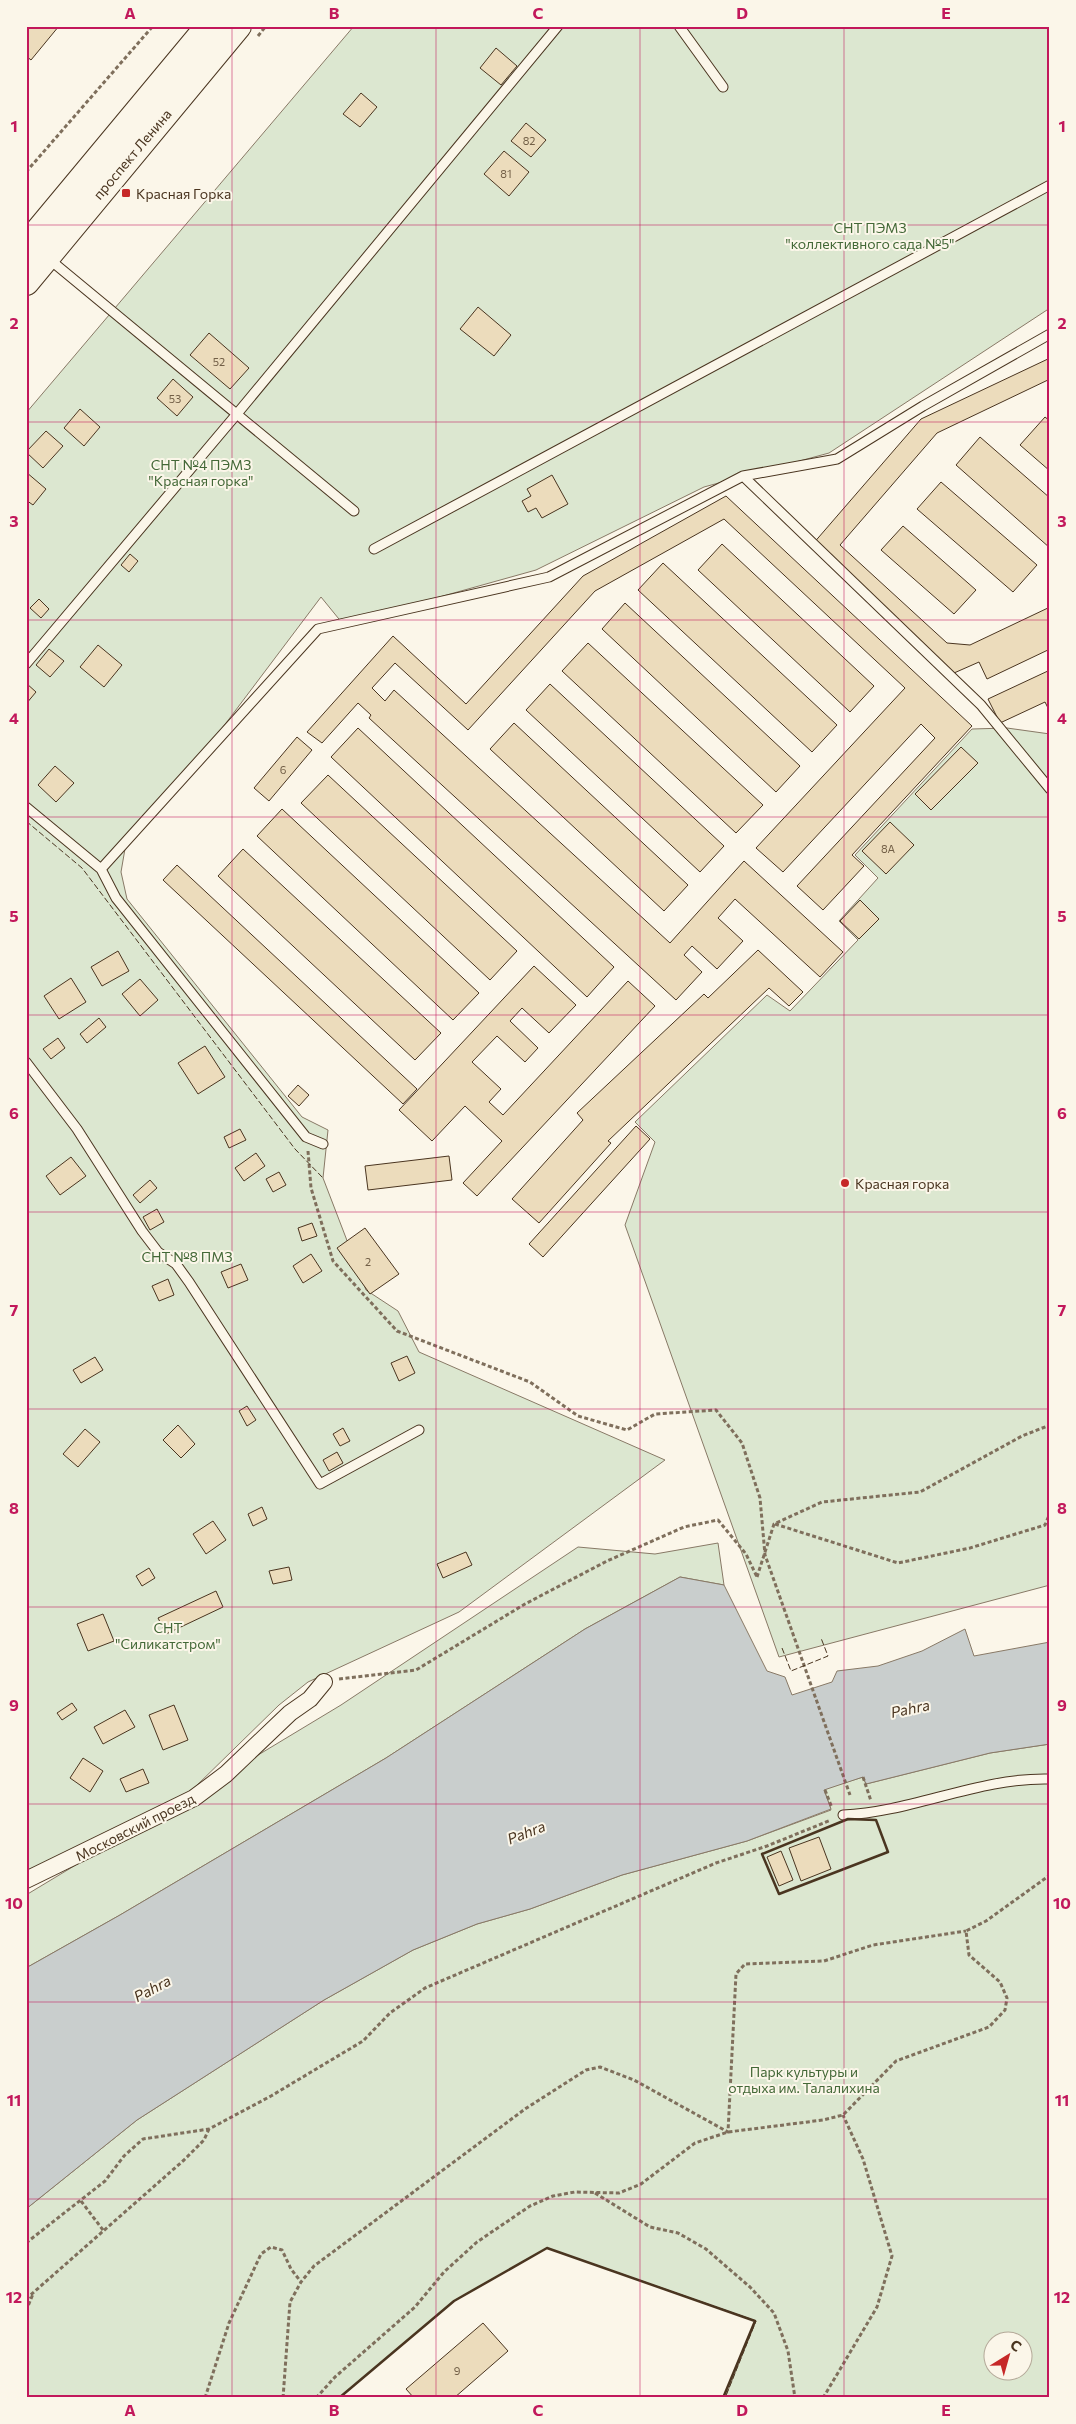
<svg xmlns="http://www.w3.org/2000/svg" width="1076" height="2424" font-family="Commissioner,sans-serif">
	<style>
		.green { fill: #dce7d0; stroke: #887966; fill-rule: evenodd }
		.water { fill: #c9cecd; stroke: #887966 }
		.building { fill: #ecdcbc; stroke: #4a3520 }
		.lines { fill: none; stroke-linecap: round; stroke-linejoin: round }
		.service-casing { stroke: #4a3520; stroke-width: 11 }
		.minor-casing { stroke: #4a3520; stroke-width: 18 }
		.primary-casing { stroke: #4a3520; stroke-width: 28 }
		.path { stroke: #7f6f5c; stroke-width: 3; stroke-dasharray: 4 2.5; stroke-linecap: butt }
		.service { stroke: #fbf6e9; stroke-width: 9 }
		.minor { stroke: #fbf6e9; stroke-width: 16 }
		.primary { stroke: #fbf6e9; stroke-width: 26 }
		.fence { stroke: #4a3520; stroke-width: 1; stroke-dasharray: 6 2.5; stroke-linecap: butt }
		.wall { stroke: #4a3520; stroke-width: 2.5 }
		.grid { fill: none; stroke: #c2185b; stroke-width: 1; stroke-opacity: 0.55 }
		.poi-dot { fill: #c62828; stroke: #fbf6e9; stroke-width: 2 }
		.labels { text-anchor: middle; dominant-baseline: central; stroke-width: 4; stroke-linejoin: round; paint-order: stroke }
		.number-label { font-size: 11px; fill: #725f47 }
		.street-label { font-size: 14px; fill: #4a3520; stroke: #fbf6e9 }
		.poi-label { font-size: 14px; fill: #4a3520; stroke: #fbf6e9; text-anchor: start }
		.park-label { font-size: 14px; fill: #436837; stroke: #fbf6e9 }
		.water-label { font-size: 15px; font-style: italic; fill: #4a3520; stroke: #fbf6e9 }
		.neatline { fill: none; stroke: #c2185b; stroke-width: 2 }
		.grid-label { font-size: 16px; text-anchor: middle; font-weight: bold; fill: #c2185b }
	</style>
	<rect width="100%" height="100%" fill="#fbf6e9"/>
	<path class="green" d="M354 26H1050V308L829 453 704 487 536 570 343 624 321 597 220 731 126 843 121 872 127 899 302 1117 328 1130 323 1178 366 1290 398 1311 419 1352 665 1460 459 1612 308 1682 279 1705 191 1791 26 1875V413Z
		M1007 728 1050 734V1585L779 1657 625 1225 655 1142 635 1122 767 995 790 1011 858 940 839 921 878 878 855 855 972 729Z
		M718 1543 724 1585 680 1577 585 1629 386 1758 120 1915 26 1968V1895L341 1705 578 1547 655 1554Z
		M1050 1744V2398H725L756 2321 547 2248 454 2301 339 2398H26V2209L137 2120 324 2000 413 1950 477 1924 530 1909 622 1875 747 1841 831 1810 824 1789 863 1777 866 1784 990 1753ZM994 2342H1024V2372H994Z"/>
	<path class="water" d="M680 1577 724 1585 767 1671 785 1677 792 1695 832 1682 837 1671 878 1666 922 1651 965 1629 974 1656 1050 1642V1744L990 1753 866 1784 863 1777 824 1790 831 1809 747 1841 622 1875 530 1909 477 1924 413 1950 324 2000 137 2120 26 2209V1968L120 1915 386 1758 585 1629Z"/>
	<path class="building" d="M26 26H59L31 60 26 56Z
		M496 48 517 66 501 85 480 68Z
		M361 93 377 107 360 127 343 114Z
		M526 123 546 140 531 157 511 141Z
		M504 151 529 172 509 196 484 174Z
		M478 307 511 335 494 356 460 329Z
		M209 333 249 368 230 389 190 355Z
		M1050 358V379L937 433 840 545 947 643 970 645 1050 607V649L987 679 979 662 954 673 812 545 921 419Z
		M173 379 193 397 177 416 157 398Z
		M80 409 100 427 84 446 64 428Z
		M1045 417 1050 421V471L1020 445Z
		M46 431 63 446 43 468 26 452Z
		M980 437 1050 498V548L956 465Z
		M26 472 46 489 33 505 26 500Z
		M552 475 568 504 542 518 536 508 528 512 522 501 531 496 527 489Z
		M941 482 1037 565 1013 592 917 509Z
		M726 496 972 726 852 855 864 866 823 910 797 886 935 738 921 724 783 872 756 848 905 688 724 519 595 591 468 730 395 663 372 688 385 701 394 690 670 943 744 861 843 952 820 977 735 899 718 918 743 941 717 969 692 946 684 955 702 972 676 1000 369 718 371 715 358 703 322 743 307 732 393 636 466 704 583 576Z
		M903 526 976 590 954 614 881 550Z
		M722 544 874 686 850 712 698 570Z
		M130 554 138 561 129 572 121 565Z
		M663 563 837 725 812 752 638 590Z
		M39 599 49 609 41 618 30 608Z
		M625 603 800 766 776 792 602 629Z
		M588 643 763 805 736 833 562 671Z
		M98 645 122 665 104 687 80 667Z
		M49 649 64 661 50 677 36 665Z
		M1050 670V712L1045 702 1000 723 988 699Z
		M26 683 36 692 26 704Z
		M550 684 724 846 700 872 526 710Z
		M514 723 688 885 664 911 490 749Z
		M358 728 614 967 587 997 331 757Z
		M297 737 312 750 269 801 254 788Z
		M961 747 978 763 931 810 915 794Z
		M55 766 74 783 56 802 38 785Z
		M328 775 517 951 490 980 301 803Z
		M282 809 479 993 453 1020 257 836Z
		M890 822 914 845 886 874 862 851Z
		M243 849 441 1033 415 1060 218 876Z
		M177 865 417 1089 403 1104 163 880Z
		M860 900 879 919 859 939 840 921Z
		M758 950 803 992 789 1006 769 988 608 1141 611 1143 539 1223 512 1199 583 1120 577 1113 704 994 708 998Z
		M118 951 129 971 102 986 91 967Z
		M534 966 576 1005 549 1033 522 1008 510 1021 538 1048 525 1062 497 1036 472 1062 501 1089 489 1102 503 1115 628 981 655 1006 477 1196 463 1183 502 1141 465 1106 432 1141 399 1110Z
		M71 978 86 1002 59 1019 44 996Z
		M140 979 158 1000 140 1016 122 994Z
		M99 1018 106 1027 87 1043 80 1034Z
		M58 1038 65 1048 51 1059 43 1049Z
		M205 1046 225 1077 198 1094 178 1063Z
		M298 1085 309 1095 299 1106 288 1096Z
		M636 1126 650 1139 543 1257 529 1244Z
		M240 1129 246 1140 229 1148 224 1137Z
		M256 1153 265 1166 244 1181 235 1168Z
		M449 1156 452 1180 368 1190 365 1166Z
		M71 1157 86 1176 60 1195 46 1176Z
		M279 1172 286 1185 273 1192 266 1179Z
		M150 1180 157 1188 140 1203 133 1195Z
		M157 1209 164 1222 150 1230 143 1217Z
		M312 1223 317 1236 302 1241 298 1228Z
		M365 1228 399 1274 370 1294 337 1248Z
		M311 1254 322 1271 303 1283 293 1266Z
		M241 1264 248 1280 228 1288 221 1272Z
		M168 1279 174 1295 159 1301 152 1286Z
		M407 1356 415 1373 399 1381 391 1363Z
		M95 1357 103 1370 81 1383 73 1370Z
		M247 1406 256 1420 247 1426 239 1411Z
		M178 1425 195 1444 181 1458 163 1440Z
		M343 1428 350 1441 340 1446 333 1434Z
		M85 1429 100 1442 78 1467 63 1454Z
		M337 1452 343 1463 329 1471 323 1460Z
		M262 1507 267 1519 253 1526 248 1514Z
		M213 1521 226 1540 206 1554 193 1534Z
		M466 1552 472 1565 443 1578 437 1564Z
		M289 1567 292 1580 273 1584 269 1571Z
		M149 1568 155 1578 142 1586 136 1576Z
		M216 1591 223 1607 166 1634 158 1618Z
		M103 1614 114 1641 88 1651 77 1624Z
		M72 1703 77 1710 62 1720 57 1713Z
		M174 1705 188 1740 163 1750 149 1715Z
		M125 1710 135 1727 103 1744 94 1727Z
		M83 1758 103 1771 90 1792 70 1778Z
		M143 1769 149 1783 126 1792 120 1779Z
		M819 1837 831 1869 801 1881 789 1848Z
		M781 1851 793 1880 779 1886 767 1857Z
		M483 2323 508 2351 454 2398H414L406 2389Z"/>
	<g class="lines">
		<g class="service-casing">
			<path id="service" d="M679 26 723 87
				M49 259 354 511
				M743 476 981 705 1050 789
				M374 549 1050 185
				M26 664 236 415 558 26
				M26 807 101 869 318 629 549 577 743 476 837 459 923 406 1050 334
				M101 869 116 898 306 1137 323 1144
				M26 1062 77 1129 142 1231 158 1252 176 1264 189 1282 320 1484 419 1430
				M843 1815C913 1812 979 1777 1050 1779"/>
		</g>
		<g class="minor-casing">
			<path id="minor" d="M26 1880 194 1798 226 1774 290 1713 310 1699 324 1682"/>
		</g>
		<g class="primary-casing">
			<path id="primary" d="M26 246 209 26
				M26 282 238 26"/>
		</g>
		<path class="path" d="M258 36 266 26
			M26 172 153 26
			M308 1151 311 1188 333 1261 397 1331 530 1382 578 1416 627 1430 655 1414 716 1410 742 1443 760 1498 765 1555 850 1795
			M775 1524 898 1563 970 1548 1045 1525 1050 1513
			M757 1577 774 1524 822 1502 920 1492 1022 1436 1050 1425
			M339 1679 416 1670 525 1604 607 1561 684 1527 718 1520 746 1554 757 1577
			M863 1777 871 1801
			M825 1790 832 1808
			M595 2193 650 2227 678 2233 706 2249 750 2287 774 2313 788 2351 795 2398
			M81 2201 103 2230
			M26 2243 105 2181 124 2156 143 2139 209 2129 271 2096 363 2041 390 2013 425 1988 716 1863 767 1846 831 1820
			M26 2299 184 2160 204 2140 209 2129
			M26 2311 33 2294
			M205 2398 229 2323 261 2254 271 2247 282 2250 291 2269 301 2282
			M283 2398 290 2302 301 2282 314 2266 525 2109 586 2070 600 2067 634 2080 728 2132 736 1974 745 1964 824 1961 873 1945 966 1931
			M316 2398 335 2377 415 2307 444 2272 477 2242 530 2206 553 2196 575 2192 619 2193 641 2184 695 2143 728 2132 823 2120 843 2115 896 2061 989 2027 1005 2010 1007 1998 1000 1982 969 1955 966 1931 986 1921 1050 1875
			M823 2398 877 2307 892 2256 863 2159 843 2115"/>
		<use href="#service" class="service"/>
		<use href="#minor" class="minor"/>
		<use href="#primary" class="primary"/>
		<path class="fence" d="M26 821 82 868 295 1149 323 1178
			M782 1648 791 1671 828 1656 821 1638
			M339 2398 454 2301 547 2248 756 2321 725 2398"/>
		<path class="wall" d="M848 1819 876 1820 888 1852 779 1894 762 1854Z
			M339 2398 454 2301 547 2248 755 2321 723 2398"/>
	</g>
	<path class="grid" d="M232 26V2398M436 26V2398M640 26V2398M844 26V2398M26 225H1050M26 422H1050M26 620H1050M26 817H1050M26 1015H1050M26 1212H1050M26 1409H1050M26 1607H1050M26 1804H1050M26 2002H1050M26 2199H1050"/>
	<g class="poi-dot">
		<rect x="121" y="188" width="10" height="10" rx="2.5"/>
		<circle cx="845" cy="1183" r="5"/>
	</g>
	<g class="labels">
		<g class="number-label">
			<text x="529" y="140">82</text>
			<text x="506" y="173">81</text>
			<text x="219" y="361">52</text>
			<text x="175" y="398">53</text>
			<text x="283" y="769">6</text>
			<text x="888" y="848">8А</text>
			<text x="368" y="1261">2</text>
			<text x="457" y="2370">9</text>
		</g>
		<g class="street-label">
			<text transform="translate(132 154) rotate(-50)">проспект Ленина</text>
			<text transform="translate(135 1827) rotate(-27)">Московский проезд</text>
		</g>
		<g class="poi-label">
			<text x="136" y="193">Красная Горка</text>
			<text x="855" y="1183">Красная горка</text>
		</g>
		<g class="park-label">
			<text x="870" y="227">СНТ ПЭМЗ<tspan x="870" dy="16">"коллективного сада №5"</tspan></text>
			<text x="201" y="464">СНТ №4 ПЭМЗ<tspan x="201" dy="16">"Красная горка"</tspan></text>
			<text x="187" y="1256">СНТ №8 ПМЗ</text>
			<text x="168" y="1627">СНТ<tspan x="168" dy="16">"Силикатстром"</tspan></text>
			<text x="804" y="2071">Парк культуры и<tspan x="804" dy="16">отдыха им. Талалихина</tspan></text>
		</g>
		<g class="water-label">
			<text transform="translate(910 1708) rotate(-12)">Pahra</text>
			<text transform="translate(526 1832) rotate(-21)">Pahra</text>
			<text transform="translate(152 1988) rotate(-28)">Pahra</text>
		</g>
	</g>
	<rect width="1076" height="2424" fill="none" stroke="#fbf6e9" stroke-width="55"/>
	<g transform="translate(1008 2356) rotate(37)"><circle r="24" fill="#fbf6e9" stroke="#b4a999"/>
	<path d="M0-4L9 19L0 12L-9 19Z" fill="#c62828"/>
	<text y="-8" font-size="14" font-weight="bold" text-anchor="middle" fill="#4a3520">С</text>
	</g>
	<rect x="28" y="28" width="1020" height="2368" class="neatline"/>
	<g class="grid-label">
		<text x="130" y="19">A</text>
		<text x="334" y="19">B</text>
		<text x="538" y="19">C</text>
		<text x="742" y="19">D</text>
		<text x="946" y="19">E</text>
		<text x="14" y="132">1</text>
		<text x="1062" y="132">1</text>
		<text x="14" y="329">2</text>
		<text x="1062" y="329">2</text>
		<text x="14" y="527">3</text>
		<text x="1062" y="527">3</text>
		<text x="14" y="724">4</text>
		<text x="1062" y="724">4</text>
		<text x="14" y="922">5</text>
		<text x="1062" y="922">5</text>
		<text x="14" y="1119">6</text>
		<text x="1062" y="1119">6</text>
		<text x="14" y="1316">7</text>
		<text x="1062" y="1316">7</text>
		<text x="14" y="1514">8</text>
		<text x="1062" y="1514">8</text>
		<text x="14" y="1711">9</text>
		<text x="1062" y="1711">9</text>
		<text x="14" y="1909">10</text>
		<text x="1062" y="1909">10</text>
		<text x="14" y="2106">11</text>
		<text x="1062" y="2106">11</text>
		<text x="14" y="2303">12</text>
		<text x="1062" y="2303">12</text>
		<text x="130" y="2416">A</text>
		<text x="334" y="2416">B</text>
		<text x="538" y="2416">C</text>
		<text x="742" y="2416">D</text>
		<text x="946" y="2416">E</text>
	</g>
</svg>
